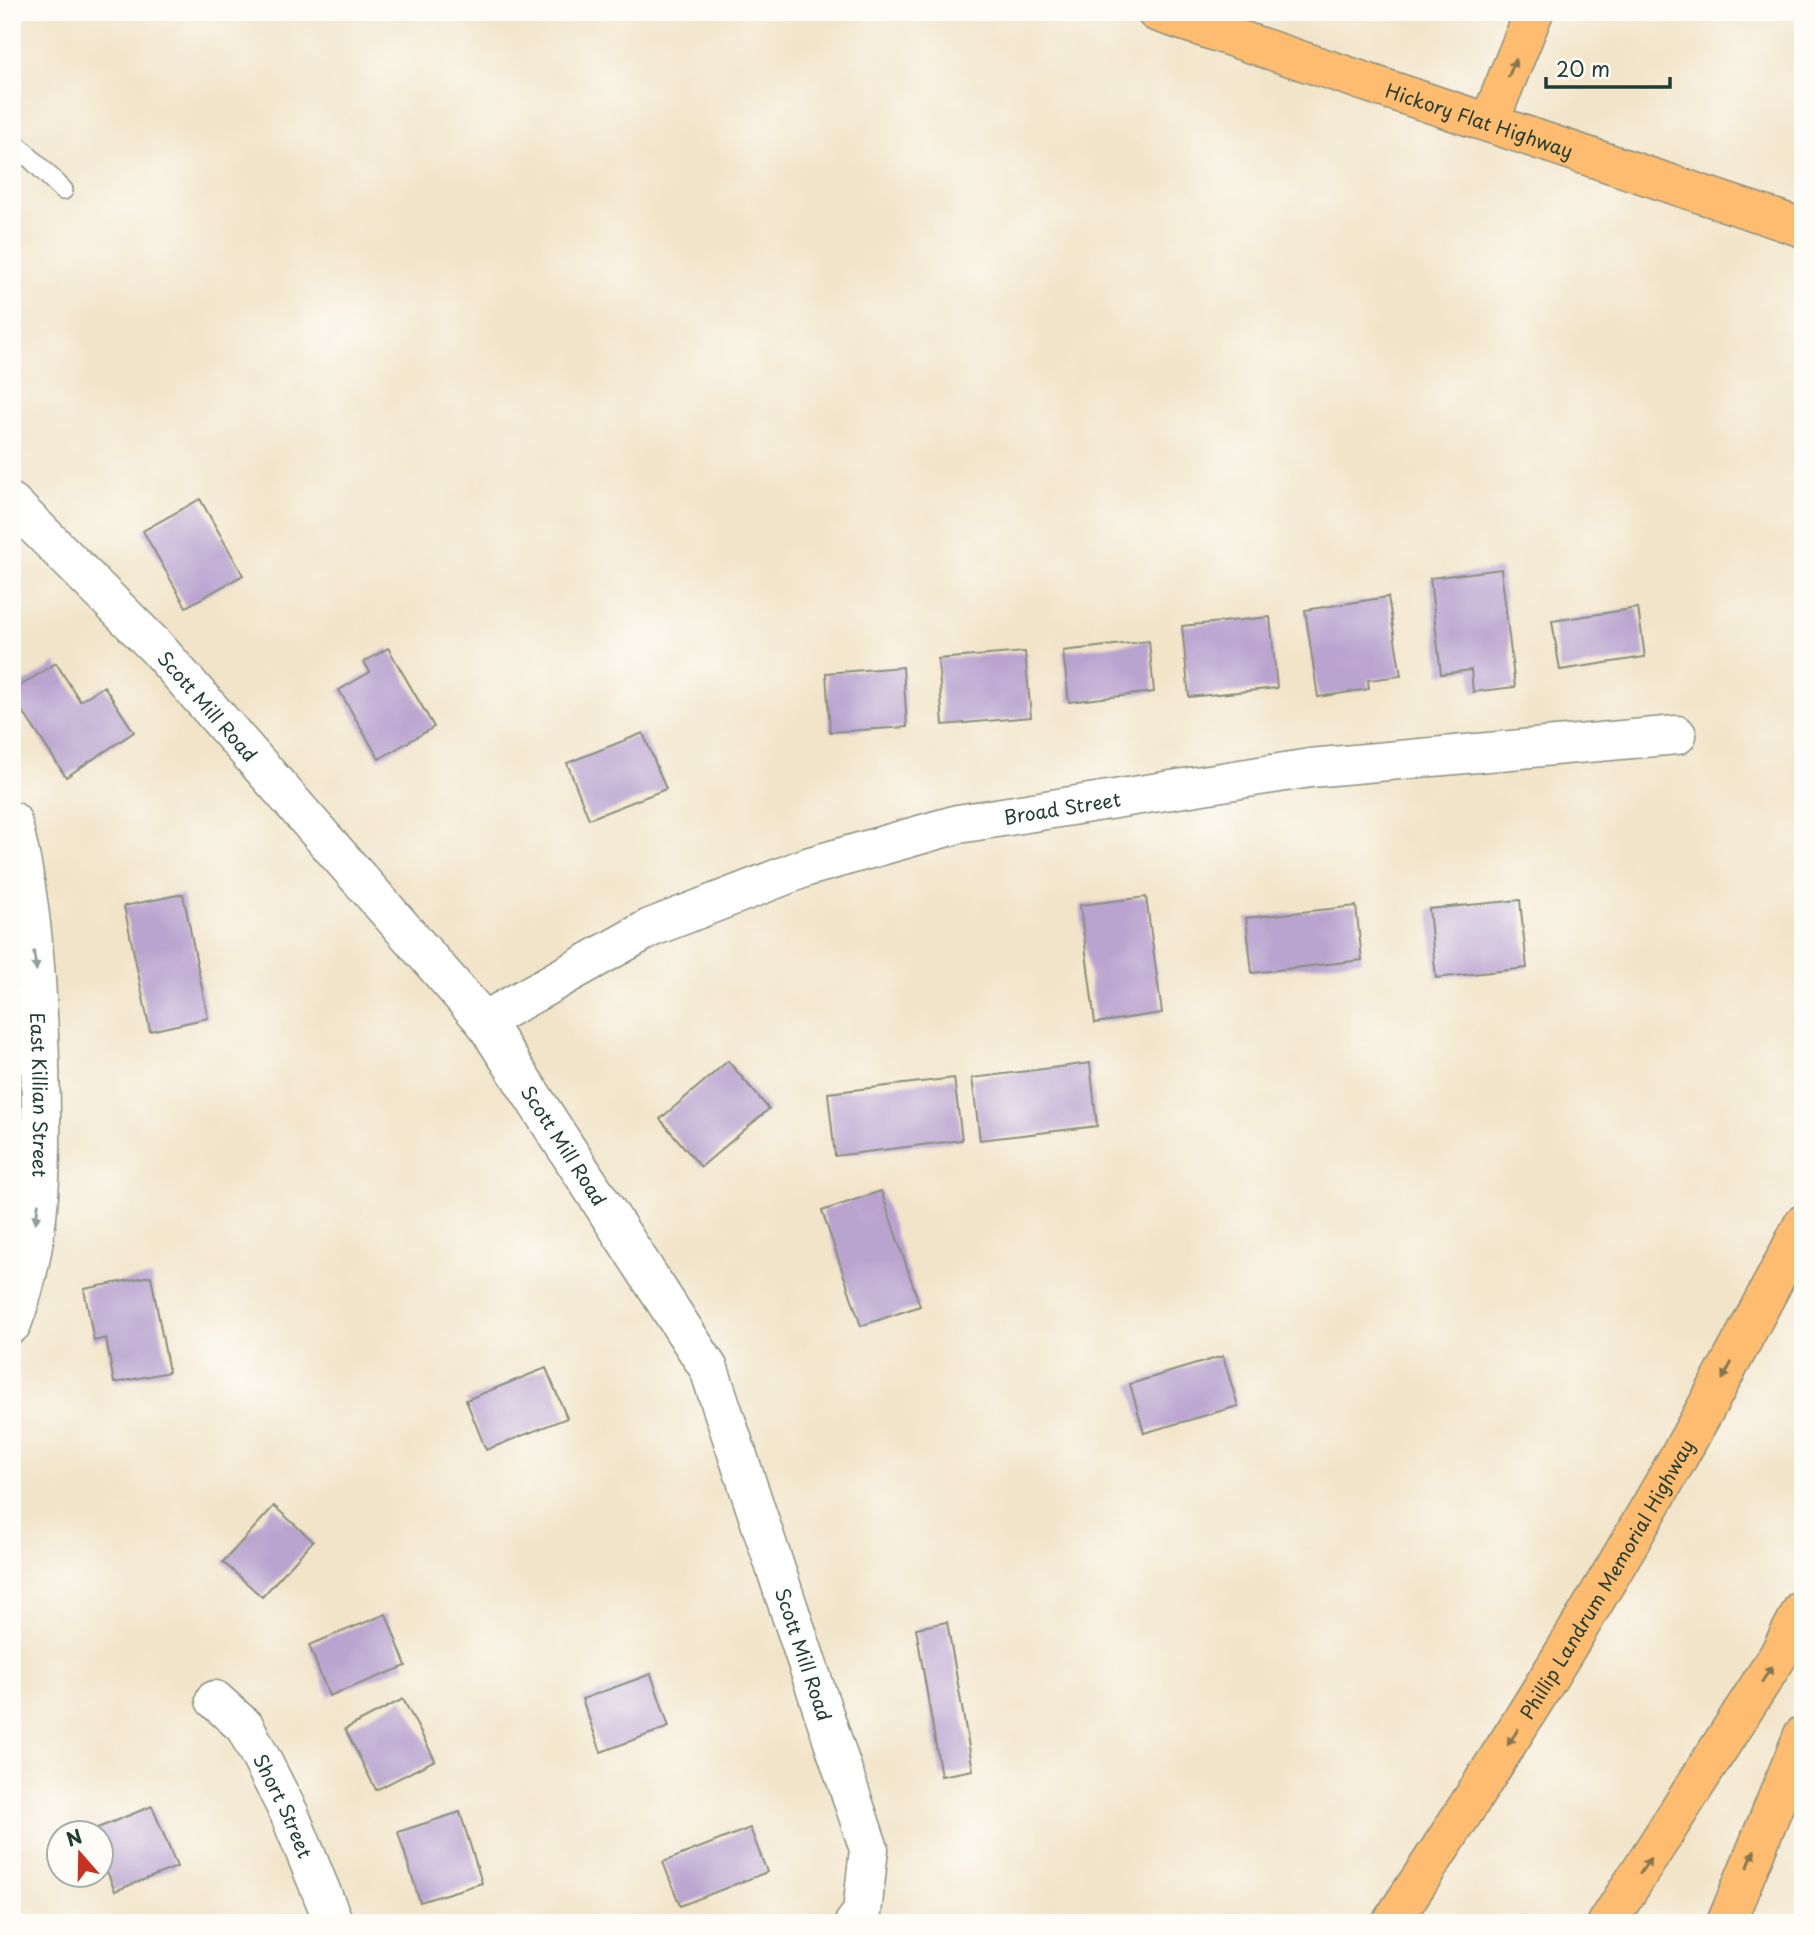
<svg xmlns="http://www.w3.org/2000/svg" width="1815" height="1935" font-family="'Playpen Sans',sans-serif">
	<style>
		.building { fill: #b9a3cf }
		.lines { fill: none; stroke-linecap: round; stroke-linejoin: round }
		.service-casing { stroke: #88907e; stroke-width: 22 }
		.minor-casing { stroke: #88907e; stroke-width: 41 }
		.primary-casing { stroke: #88907e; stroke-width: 41 }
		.motorway-casing { stroke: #88907e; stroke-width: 41 }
		.service { stroke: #fff; stroke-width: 19 }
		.minor { stroke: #fff; stroke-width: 38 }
		.primary { stroke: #fdbc70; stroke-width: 38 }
		.motorway { stroke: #fdbc70; stroke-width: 38 }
		.oneway { fill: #83764f }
		.oneway2 { fill: #8f9e9a }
		.labels { text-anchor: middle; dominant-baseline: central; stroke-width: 5; stroke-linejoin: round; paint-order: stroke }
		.street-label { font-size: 19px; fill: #1f3d34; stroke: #fdfcf7 }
	</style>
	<rect width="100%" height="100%" fill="#fdfcf7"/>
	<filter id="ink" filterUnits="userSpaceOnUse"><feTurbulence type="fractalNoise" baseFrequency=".0143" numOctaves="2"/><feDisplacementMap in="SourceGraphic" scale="14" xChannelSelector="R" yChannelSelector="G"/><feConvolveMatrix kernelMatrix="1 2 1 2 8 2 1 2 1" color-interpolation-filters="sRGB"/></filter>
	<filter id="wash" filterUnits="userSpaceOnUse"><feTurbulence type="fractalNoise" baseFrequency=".00686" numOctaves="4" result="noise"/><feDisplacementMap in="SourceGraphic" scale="28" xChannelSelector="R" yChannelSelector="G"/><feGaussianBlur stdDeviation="1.57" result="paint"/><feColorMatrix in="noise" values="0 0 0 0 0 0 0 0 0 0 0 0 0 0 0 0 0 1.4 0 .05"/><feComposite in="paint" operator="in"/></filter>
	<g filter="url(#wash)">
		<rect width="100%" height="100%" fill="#f2e4c9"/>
		<g id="blocks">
			<path class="building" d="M200 499 243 575 186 607 143 531Z
				M1501 569 1515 687 1473 692 1471 670 1441 674 1430 578Z
				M1388 597 1401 676 1368 680 1369 689 1318 697 1305 610Z
				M1638 608 1645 657 1560 670 1552 621Z
				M1270 617 1277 688 1189 697 1182 626Z
				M1149 641 1154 692 1069 702 1063 651Z
				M388 648 434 727 379 759 339 690 370 672 364 662Z
				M1025 652 1031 717 943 725 938 659Z
				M56 663 80 701 104 686 134 732 66 777 12 695V691Z
				M903 667 907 727 830 732 826 673Z
				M643 733 666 789 589 819 567 763Z
				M183 894 208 1018 150 1031 124 906Z
				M1146 897 1162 1013 1095 1023 1080 905Z
				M1520 900 1527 968 1436 978 1429 909Z
				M1356 906 1362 960 1252 973 1246 918Z
				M728 1061 769 1109 701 1167 660 1119Z
				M1090 1063 1097 1126 980 1140 972 1078Z
				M954 1078 962 1140 835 1156 828 1093Z
				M881 1191 920 1306 861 1326 822 1211Z
				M151 1276 169 1372 114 1383 106 1338 94 1341 84 1289Z
				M1223 1356 1238 1406 1144 1433 1130 1384Z
				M546 1368 567 1418 486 1450 466 1400Z
				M274 1506 313 1541 262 1597 223 1562Z
				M386 1614 406 1666 329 1696 309 1645Z
				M947 1622 973 1770 941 1776 916 1628Z
				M651 1674 669 1727 601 1752 582 1699Z
				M403 1699 435 1760 376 1790 345 1729Z
				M152 1806 177 1867 115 1891 102 1859V1834L90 1831Z
				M460 1812 482 1883 420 1902 398 1832Z
				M750 1828 767 1872 680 1906 663 1862Z"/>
		</g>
	</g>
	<g filter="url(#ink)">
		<use href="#blocks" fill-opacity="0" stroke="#88907e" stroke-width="2"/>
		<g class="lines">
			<g class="service-casing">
				<path id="service" d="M12 140 63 190"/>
			</g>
			<g class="minor-casing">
				<g id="minor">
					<path id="s1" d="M12 503 157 648 484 1021 709 1369 869 1849 862 1913 854 1923"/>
					<path id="s2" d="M12 821C33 899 37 981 40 1060 42 1152 45 1237 12 1324"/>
					<path id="s3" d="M484 1021 650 928 807 867 958 824 1310 768 1677 735"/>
					<path id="s4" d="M215 1700 245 1727 289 1813 334 1923"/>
				</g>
			</g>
			<g class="primary-casing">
				<g id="primary">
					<path id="s5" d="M1156 12 1803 228"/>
				</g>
			</g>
			<g class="motorway-casing">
				<g id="motorway">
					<path d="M1489 123 1534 12"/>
					<path id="s6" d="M1391 1923C1542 1697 1681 1466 1803 1224"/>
					<path d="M1607 1923 1778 1656 1803 1608"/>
					<path d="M1726 1923 1803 1735"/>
				</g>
			</g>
			<use href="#service" class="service"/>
			<use href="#minor" class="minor"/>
			<use href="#primary" class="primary"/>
			<use href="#motorway" class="motorway"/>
		</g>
		<defs><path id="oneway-solid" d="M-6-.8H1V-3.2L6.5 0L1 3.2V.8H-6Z" transform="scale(1.75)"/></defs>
		<g class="oneway">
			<use href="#oneway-solid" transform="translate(1512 68) rotate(-68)"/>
			<use href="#oneway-solid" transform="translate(1727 1371) rotate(118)"/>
			<use href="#oneway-solid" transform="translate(1767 1674) rotate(-57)"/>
			<use href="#oneway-solid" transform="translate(1513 1737) rotate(123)"/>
			<use href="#oneway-solid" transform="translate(1751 1859) rotate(-68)"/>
			<use href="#oneway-solid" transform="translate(1645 1866) rotate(-57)"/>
		</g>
		<g class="oneway2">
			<use href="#oneway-solid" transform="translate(35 961) rotate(82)"/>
			<use href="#oneway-solid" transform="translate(37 1213) rotate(98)"/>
		</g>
	</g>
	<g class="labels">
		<g class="street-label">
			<text stroke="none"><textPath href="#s5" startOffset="341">Hickory Flat Highway</textPath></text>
			<text stroke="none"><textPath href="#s1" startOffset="282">Scott Mill Road</textPath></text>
			<text stroke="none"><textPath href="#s3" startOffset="621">Broad Street</textPath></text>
			<text stroke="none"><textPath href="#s2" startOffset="276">East Killian Street</textPath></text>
			<text stroke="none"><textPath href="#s1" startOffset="849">Scott Mill Road</textPath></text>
			<text stroke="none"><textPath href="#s6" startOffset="406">Phillip Landrum Memorial Highway</textPath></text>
			<text stroke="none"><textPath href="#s1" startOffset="1416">Scott Mill Road</textPath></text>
			<text stroke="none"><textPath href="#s4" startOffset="128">Short Street</textPath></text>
		</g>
	</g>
	<rect width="1815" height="1935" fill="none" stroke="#fdfcf7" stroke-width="42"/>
	<g transform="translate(80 1854) rotate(340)"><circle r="33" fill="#fdfcf7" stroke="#a4b0a9" stroke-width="2"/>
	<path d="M0-5L12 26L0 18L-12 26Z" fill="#c8321e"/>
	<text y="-10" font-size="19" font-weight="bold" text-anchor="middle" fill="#1f3d34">N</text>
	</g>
	<path d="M1546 77v10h124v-10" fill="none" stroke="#1f3d34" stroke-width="3.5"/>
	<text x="1556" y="77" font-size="21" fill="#1f3d34" stroke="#fdfcf7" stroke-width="5" paint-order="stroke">20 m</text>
</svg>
